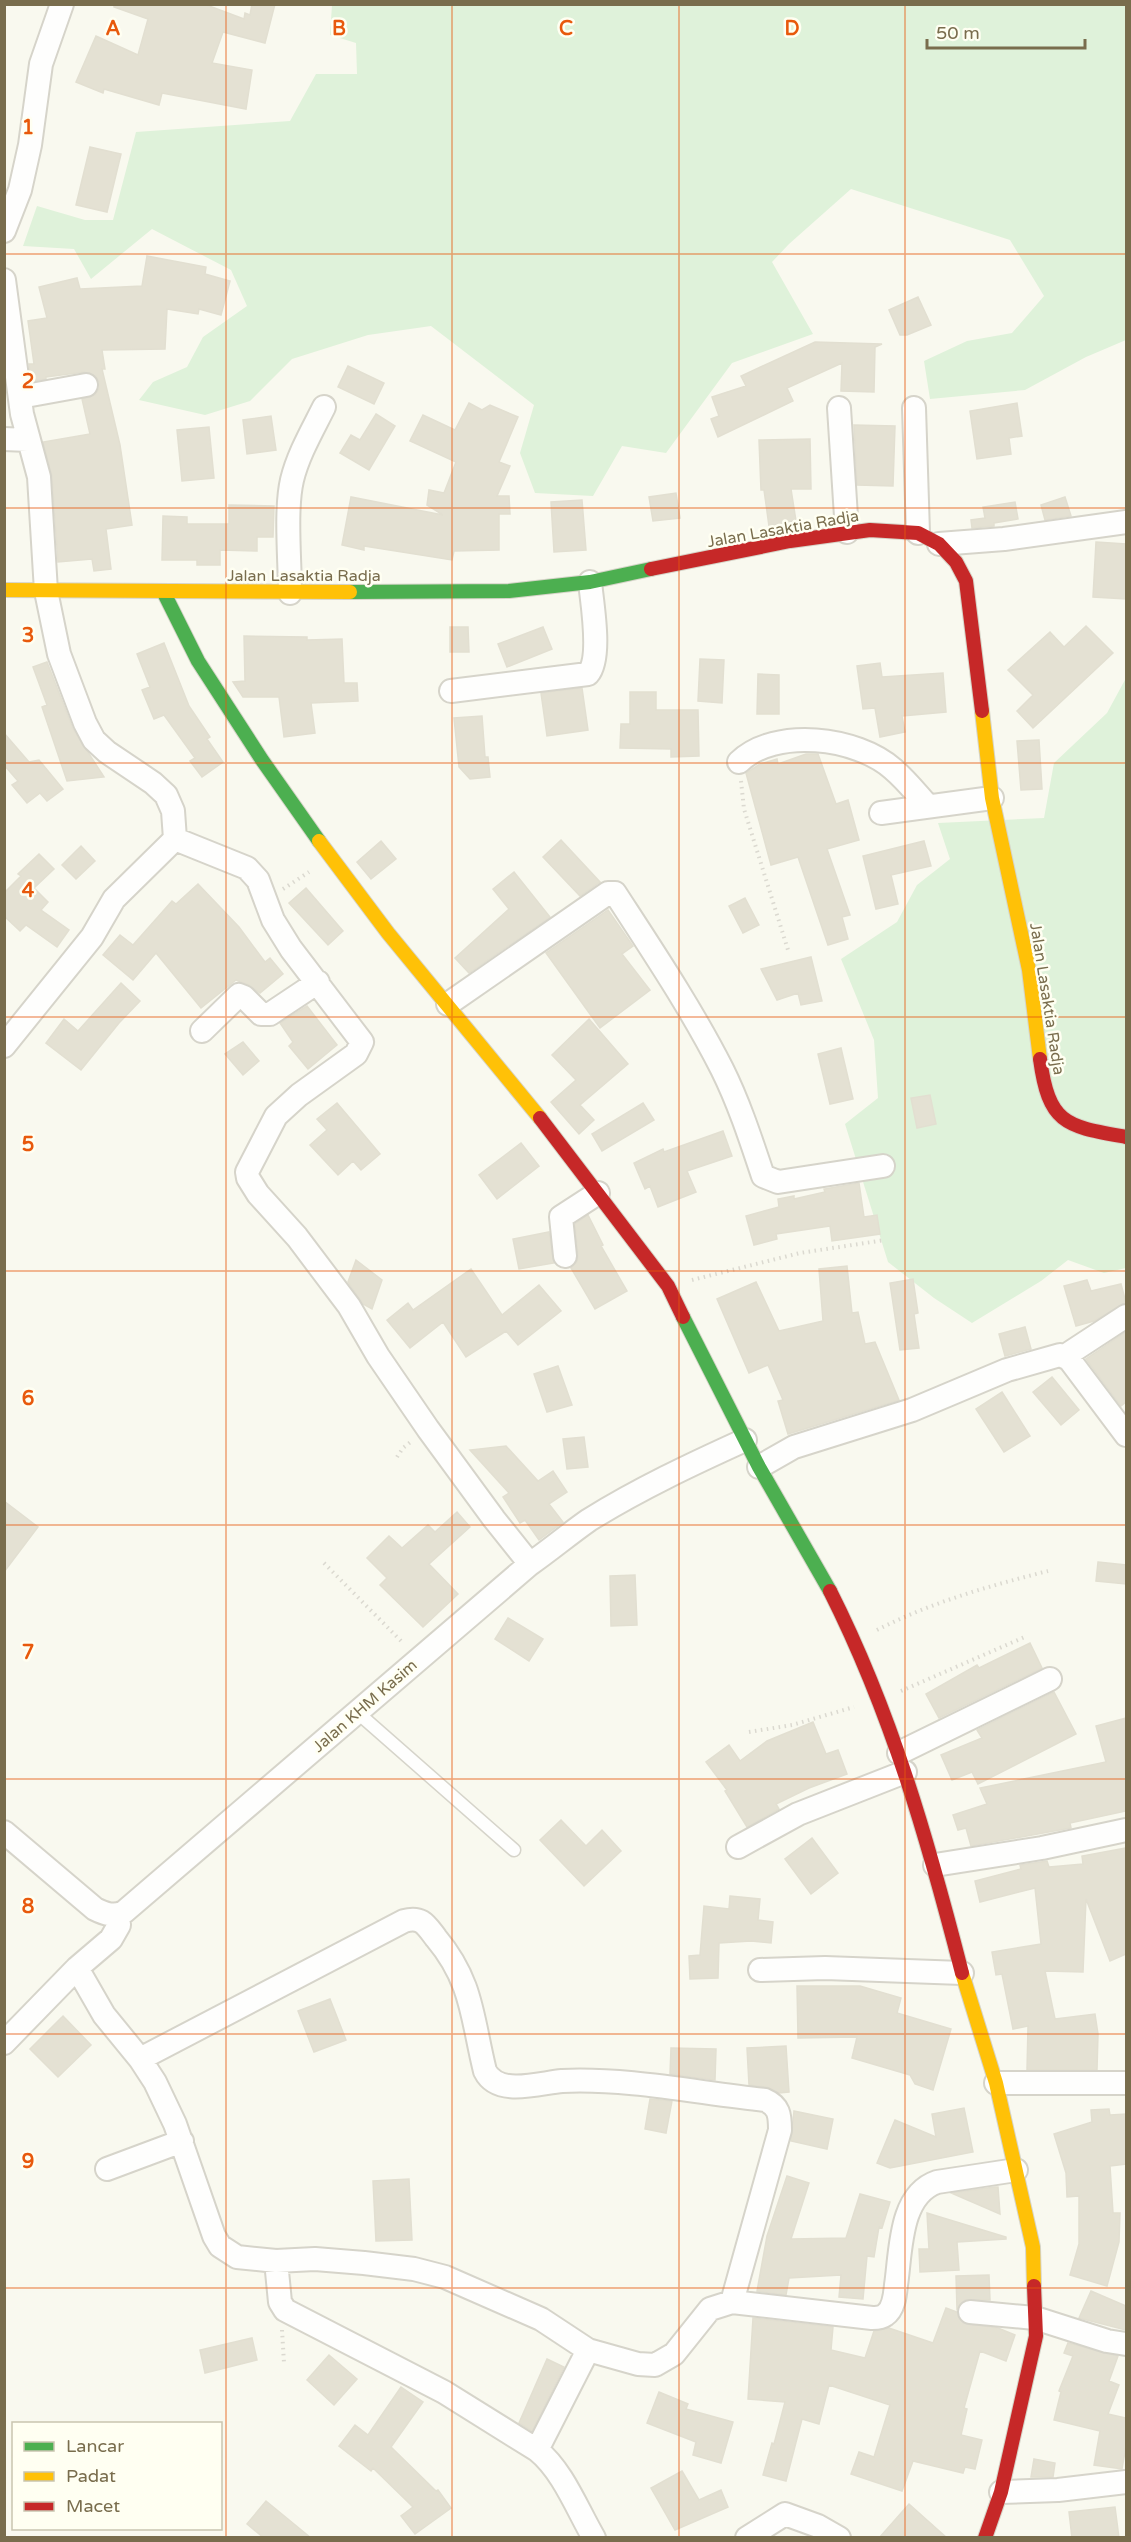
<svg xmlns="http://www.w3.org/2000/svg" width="1131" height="2542" font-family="'Varela Round',sans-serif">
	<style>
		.green { fill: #dff2da }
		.building { fill: #e4e1d3; stroke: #e2dfd1; stroke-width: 1.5 }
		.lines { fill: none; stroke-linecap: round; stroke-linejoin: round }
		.lane-casing { stroke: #d6d4ca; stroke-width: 15 }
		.street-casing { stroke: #d6d4ca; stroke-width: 26 }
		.fast-casing { stroke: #d6d4c8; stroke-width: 16 }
		.slow-casing { stroke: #d6d4c8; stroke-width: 16 }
		.jam-casing { stroke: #d6d4c8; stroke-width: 16 }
		.path { stroke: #dbd9d0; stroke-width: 4; stroke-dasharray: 1.5 4.5; stroke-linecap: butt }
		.lane { stroke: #fefefd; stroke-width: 12 }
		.street { stroke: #fefefd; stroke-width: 22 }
		.fast { stroke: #4caf50; stroke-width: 14 }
		.slow { stroke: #ffc107; stroke-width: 14 }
		.jam { stroke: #c62828; stroke-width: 14 }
		.grid { fill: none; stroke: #e8590c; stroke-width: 1.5; stroke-opacity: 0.55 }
		.labels { text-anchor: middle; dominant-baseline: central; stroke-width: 5; stroke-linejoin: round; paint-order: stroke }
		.street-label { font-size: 16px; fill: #796d4d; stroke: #fffff2 }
		.grid-label { font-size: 20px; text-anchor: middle; font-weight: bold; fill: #e8590c; stroke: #fffff2; stroke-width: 5; stroke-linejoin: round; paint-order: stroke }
	</style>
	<rect width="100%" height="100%" fill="#f9f9ef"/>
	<path class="green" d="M332 5H1126V340L1086 357 1025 390 930 399 924 361 967 341 1012 333 1044 296 1010 240 851 189 789 244 772 262 813 334 732 363 666 453 622 446 593 496 535 493 520 453 534 405 431 326 368 335 292 359 250 401 205 415 139 400 153 382 187 367 203 337 247 306 231 270 152 229 91 279 74 249 23 246 37 206 85 220H113L136 132 290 121 316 74H357L356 43 330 35Z
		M1126 678V1268L1104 1273 1068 1260 1041 1281 972 1323 934 1298 888 1262 845 1124 878 1098 874 1040 841 959 897 922 917 885 950 859 938 823 1044 818 1054 763 1107 713Z"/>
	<path class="building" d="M114 4H204L244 19 245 13 250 15 252 4H275L265 43 223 32 212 63 252 70 246 109 162 93 159 105 104 89 103 93 76 82 96 36 138 55 148 19 114 7Z
		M90 147 121 154 107 212 76 205Z
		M147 256 206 267 205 274 230 281 221 315 199 309 198 314 167 309 165 349 102 350 105 369H102L120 445 132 525 106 529 111 569 94 571 92 559 58 562 52 476 43 442 90 434 82 399 95 395 99 389V382L96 376 84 372 46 377V379L31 381 29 364H34L28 321 47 318 39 287 77 278 80 289 142 286Z
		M918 297 931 325 907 335H900L889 310Z
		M815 342 882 344 875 347 874 392 841 391 842 363 787 388 793 401 718 437 711 419 719 416 712 397 746 386 741 376Z
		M348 366 384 383 374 404 338 387Z
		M469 403 482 410 490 405 518 417 499 462 510 466 497 496H509L510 514H499V550L454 551 452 560 364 546V550L342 545 351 497 443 515 427 505 429 490 444 493 456 462 410 441 423 415 455 430Z
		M1017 403 1022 436 1009 438 1011 454 977 459 970 411Z
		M376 414 395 426 369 470 340 453 351 435 360 440Z
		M271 416 276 450 247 454 243 420Z
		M854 425 895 426 893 486 857 485Z
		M209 427 214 478 182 481 177 430Z
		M810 439 811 489H791L796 521 769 526 764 490H761L759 440Z
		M676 493 680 518 653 521 649 497Z
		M1065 497 1071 516 1045 520 1041 505Z
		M582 500 586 550 554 552 551 502Z
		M1015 502 1018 519 994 523V526L972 528 971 520 985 518 983 507Z
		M229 505 274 506 273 537H257V551L220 550V565H197V560H162L163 516 187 517V524H229Z
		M1096 542 1126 544V599L1093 597Z
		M1086 626 1113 653 1033 728 1017 711 1033 695 1008 670 1050 632 1064 647Z
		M450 627H468L469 652H450Z
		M543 627 552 649 507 667 498 644Z
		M244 636 307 637V640L342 639 344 683H357L358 701 311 703 315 733 284 737 279 697H243L233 682 245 681Z
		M164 643 189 706 210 737 207 739 223 762 202 777 190 761 195 758 164 715 154 719 142 690 150 687 137 654Z
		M700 659 724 660 722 703 698 701Z
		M47 662 73 729 104 777 67 781 42 707 47 705 33 667Z
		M880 663 882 677 943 673 946 712 902 716 905 732 880 737 875 708 863 709 857 666Z
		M758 674 779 675V714H757Z
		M582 688 588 730 547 736 541 693Z
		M630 692H656V710H698L699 756 671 757V749L620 748 621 724H630Z
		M482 716 485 757H488L490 777 470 779 459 767 454 718Z
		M4 733 29 762 39 760 63 789 47 801 40 793 27 803 12 785 18 781 4 765Z
		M1039 740 1042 789 1021 790 1017 741Z
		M806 754H818L836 804 848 800 859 840 827 849 850 915 842 917 848 939 828 945 798 857 771 865 746 773 760 764 777 759 778 764Z
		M561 840 600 882 580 896 543 857Z
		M381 841 396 859 371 879 357 862Z
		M924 841 931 866 891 875 898 904 876 909 863 856Z
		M81 846 95 861 76 879 62 865Z
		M39 854 54 869 34 888 48 902 41 910 69 930 57 947 26 925 20 931 4 916V893L21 876 18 874Z
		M514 872 550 917 469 973 455 958 509 909 493 889Z
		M198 884 239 927 265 962 270 958 283 974 260 993 249 985 236 980 201 1008 156 953 133 980 103 955 120 935 133 945 172 901 176 904Z
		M306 888 343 931 328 945 289 903Z
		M745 898 759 925 743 933 729 906Z
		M608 910 633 946 622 954 650 990 600 1028 546 953Z
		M811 957 822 1001 801 1005 798 993 777 1000 761 969Z
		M121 983 140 1001 119 1023 81 1070 46 1043 64 1019 78 1031Z
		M307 1006 337 1045 308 1069 289 1046 293 1042 280 1023Z
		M589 1019 628 1064 580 1105 594 1120 579 1134 551 1102 576 1080 552 1055Z
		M243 1042 259 1061 243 1075 225 1054Z
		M841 1048 853 1099 830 1104 818 1054Z
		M930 1095 936 1124 917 1128 911 1098Z
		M337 1103 380 1154 361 1170 353 1161 338 1175 310 1145 327 1130 317 1119Z
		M643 1103 654 1120 602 1151 592 1134Z
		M723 1131 732 1156 687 1171 696 1192 658 1207 650 1186 645 1189 634 1163 663 1149 664 1152Z
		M521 1143 539 1166 497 1199 479 1175Z
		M859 1183 864 1217 877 1215 880 1234 832 1241 830 1226 776 1234 777 1239 754 1245 746 1216 779 1207 778 1199 794 1196V1199L825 1192 824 1189Z
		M588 1215 603 1245 601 1246 627 1291 595 1309 571 1268 577 1262 578 1255 575 1224Z
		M549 1232 554 1263 519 1269 513 1239Z
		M356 1260 382 1280 372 1309 363 1304 348 1282Z
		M847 1266 852 1313 858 1312 865 1344 875 1342 899 1400 788 1434 778 1401 783 1400 768 1365 749 1373 717 1299 756 1282 779 1331 823 1321 819 1269Z
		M471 1269 502 1315 539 1285 561 1311 518 1345 506 1331 466 1357 443 1322 410 1348 387 1320 408 1303 413 1310Z
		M913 1279 918 1313 914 1314 919 1348 900 1350 890 1283Z
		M1087 1280 1091 1291 1121 1284 1126 1303 1094 1321 1076 1326 1064 1286Z
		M1025 1327 1031 1349 1005 1356 999 1334Z
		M1126 1332V1402L1121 1406 1086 1359Z
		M558 1366 572 1405 547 1412 534 1374Z
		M1052 1377 1079 1410 1061 1425 1033 1392Z
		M1002 1392 1030 1436 1004 1452 976 1409Z
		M584 1437 588 1467 567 1469 563 1439Z
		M506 1446 538 1481 553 1471 567 1492 549 1504 563 1522 539 1540 525 1520 520 1523 503 1497 509 1493 470 1450Z
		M4 1501 38 1527 4 1572Z
		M457 1512 470 1527 429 1564 458 1594 423 1627 380 1585 387 1578 367 1558 389 1536 402 1548 428 1525 435 1532Z
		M1098 1562 1126 1565V1584L1096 1581Z
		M635 1575 637 1625 611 1626 610 1576Z
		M508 1618 543 1639 529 1661 495 1639Z
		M1030 1643 1042 1668 939 1718 926 1694 977 1665 979 1668Z
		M1054 1692 1076 1734 978 1784 972 1772 952 1780 941 1755 982 1738 977 1730Z
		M1126 1718V1811L1070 1823 1071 1828 971 1846 966 1828 958 1830 953 1815 987 1804 980 1788 1106 1762 1096 1726Z
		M813 1722 826 1754 838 1750 847 1774 809 1788 776 1804 779 1809 747 1827 725 1791 727 1790 706 1762 729 1745 740 1761 767 1741Z
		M561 1820 586 1846 602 1830 621 1851 584 1886 540 1840Z
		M812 1838 838 1873 811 1894 785 1859Z
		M1126 1848V1954L1110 1961 1086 1899 1083 1972 1045 1971 1055 2019 1095 2014 1098 2034 1097 2070H1027L1028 2026 1013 2029 1002 1974 996 1975 992 1952 1041 1944 1035 1888 980 1902 975 1881 1021 1869 1020 1865 1047 1861 1049 1867 1083 1864 1082 1856Z
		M730 1896 760 1899 758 1920 773 1922 771 1943 751 1941 719 1943 718 1978 690 1979 689 1956 700 1955 704 1906 729 1909Z
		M797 1986H860L901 1998 897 2013 951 2029 933 2090 915 2084 910 2075 852 2058 857 2037 798 2038Z
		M330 1999 346 2040 314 2052 298 2011Z
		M63 2016 91 2045 58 2077 30 2049Z
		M786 2046 789 2092 779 2093 767 2087 749 2085 747 2048Z
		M671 2048 716 2049 715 2080 670 2074Z
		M650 2099 672 2101 666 2133 645 2129Z
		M964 2108 973 2152 890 2168 877 2163 895 2120 936 2137 932 2114Z
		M1109 2109 1110 2115 1126 2114V2164L1110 2166 1113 2213H1120L1119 2242 1107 2286 1070 2275 1079 2244V2196L1067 2197 1066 2173 1054 2134 1092 2122 1091 2110Z
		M794 2111 833 2119 827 2149 791 2141Z
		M787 2176 809 2183 791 2239 846 2238 860 2194 890 2202 882 2228 879 2227 874 2257 867 2256 863 2299 839 2297 841 2275 789 2278 786 2295 757 2291 767 2236Z
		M409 2179 412 2240 376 2241 373 2181Z
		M995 2187H998L1000 2214 951 2193Z
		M927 2213 1006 2237V2239L957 2242 959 2270 920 2272 919 2249H929Z
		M989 2275 990 2300H965L957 2309 956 2276Z
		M1091 2291 1126 2306V2330L1079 2318Z
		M946 2308 957 2312 963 2323 998 2328 1015 2335 1006 2361 980 2351 964 2408 967 2409 961 2435 982 2440 975 2469 965 2467 963 2473 913 2461 902 2491 851 2474 859 2452 874 2457 890 2405 829 2385 819 2424 802 2419 786 2481 763 2475 772 2443 774 2444 785 2402 748 2399 753 2318 833 2327 831 2350 865 2358 874 2331 889 2328 933 2343Z
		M252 2338 257 2360 205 2373 200 2350Z
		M1068 2343 1118 2356 1109 2381 1119 2385 1108 2414 1126 2418V2446L1122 2469 1094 2465 1100 2431 1054 2420 1061 2392 1059 2391 1073 2356 1064 2353Z
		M329 2355 357 2379 334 2405 307 2380Z
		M547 2359 564 2367 532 2431 519 2423Z
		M401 2387 423 2402 391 2447 436 2491 438 2490 451 2508 415 2534 401 2516 413 2507 373 2468 371 2471 339 2446 355 2425 368 2435Z
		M659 2392 688 2404 686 2409 733 2422 721 2463 693 2455 696 2442 647 2423Z
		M1034 2459 1055 2463 1053 2477H1031Z
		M682 2471 699 2500 721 2490 728 2507 675 2530 651 2488Z
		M266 2501 311 2538H264L247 2524Z
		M909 2504 947 2538H879Z
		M1115 2507 1119 2538H1072L1069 2512Z"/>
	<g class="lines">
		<g class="lane-casing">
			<path id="lane" d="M358 1713 514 1850"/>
		</g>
		<g class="street-casing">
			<path id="street" d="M4 231 20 190 30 145 41 64 62 4
				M4 280 22 414 39 477 46 591 59 654 85 723 94 740 107 752 153 783 166 795 173 811 175 839
				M20 397 86 385
				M839 408 847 532
				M914 408 918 533
				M4 439 28 440
				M939 544 1004 539 1126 522
				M290 593C290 561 285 510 292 480 298 455 312 431 324 407
				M451 691 588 674C602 658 592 603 590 582
				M739 762C775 727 857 737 893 769 906 780 917 794 928 806
				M881 813 992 798
				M448 1004 608 893H615C652 950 691 1008 722 1069 739 1103 751 1140 763 1176L778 1182 883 1166
				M202 1031 239 995 244 997 261 1014H270L318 982
				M4 1046 92 937 114 899 175 839 247 868 258 880 273 920 291 949 362 1042 356 1054 299 1095 276 1116 247 1172 248 1178 258 1194 297 1237 349 1306 378 1356 428 1429 494 1519 530 1564
				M565 1256 561 1217 598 1193
				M1065 1356 1126 1316
				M759 1467 794 1447 912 1410 1007 1370 1060 1355 1069 1359 1126 1435
				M899 1753 1050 1679
				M4 1832 95 1909C105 1914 114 1917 124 1912L530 1564C550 1550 569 1534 589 1520 639 1489 692 1464 745 1440
				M738 1847 798 1814 905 1772
				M935 1865 1042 1848 1126 1830
				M77 1968 104 2015 140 2059 155 2082 175 2124 214 2236 220 2246 237 2257 276 2261 315 2259 364 2263 414 2269 445 2277 541 2319 588 2350 638 2364 655 2365 674 2354 710 2309 732 2302 872 2318C876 2318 881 2318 885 2315 894 2309 895 2295 896 2285 901 2252 899 2195 937 2182L1016 2170
				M760 1970 825 1968 962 1973
				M4 2043 77 1968 111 1939 119 1925 118 1915
				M140 2059 404 1921C422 1916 426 1925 436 1938 473 1982 472 2019 485 2071 498 2097 539 2083 562 2081 630 2078 698 2093 765 2100 779 2106 780 2115 780 2130L732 2302
				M996 2083H1126
				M107 2169 182 2141
				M276 2261 280 2302 285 2310 444 2392 537 2450C563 2471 577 2509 594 2538
				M970 2312 1035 2318 1107 2341 1126 2344
				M537 2450 588 2350
				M1001 2492 1058 2490 1126 2482
				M747 2538 785 2514 818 2526 839 2538"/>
		</g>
		<g class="fast-casing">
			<path id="fast" d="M163 591 198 661 262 760 319 841
				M350 592 509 591 590 582 651 569
				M683 1317 759 1467 830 1591"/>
		</g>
		<g class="slow-casing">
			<path id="slow" d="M4 590 350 592
				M982 711 992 798 1029 970 1040 1059
				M319 841 388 933 540 1118
				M962 1973 996 2083 1033 2247 1034 2286"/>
		</g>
		<g class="jam-casing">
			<path id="jam" d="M651 569 790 541 870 530 918 533 939 544 956 562 966 581 982 711
				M1040 1059C1049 1125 1066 1126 1126 1137
				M540 1118 668 1286 683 1317
				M830 1591C892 1714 928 1841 962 1973
				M985 2538 1001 2492 1036 2336 1034 2286"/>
		</g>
		<path class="path" d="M741 781 744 809 788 950
			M283 889 309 872
			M692 1280 800 1253 885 1240
			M397 1457 403 1448 413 1440
			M324 1563 404 1644
			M877 1630C932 1602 989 1586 1048 1571
			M901 1691 1027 1636
			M749 1732 792 1725 854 1707
			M282 2330 284 2363"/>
		<use href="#lane" class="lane"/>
		<use href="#street" class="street"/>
		<use href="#fast" class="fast"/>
		<use href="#slow" class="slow"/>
		<use href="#jam" class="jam"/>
	</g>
	<path class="grid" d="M226 4V2538M452 4V2538M679 4V2538M905 4V2538M4 254H1126M4 508H1126M4 763H1126M4 1017H1126M4 1271H1126M4 1525H1126M4 1779H1126M4 2034H1126M4 2288H1126"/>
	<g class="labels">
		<g class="street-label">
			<text transform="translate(783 529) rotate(-10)">Jalan Lasaktia Radja</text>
			<text x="304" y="576">Jalan Lasaktia Radja</text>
			<text transform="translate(1047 999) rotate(81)">Jalan Lasaktia Radja</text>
			<text transform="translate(365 1706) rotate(-41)">Jalan KHM Kasim</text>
		</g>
	</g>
	<g class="grid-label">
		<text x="113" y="35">A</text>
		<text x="339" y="35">B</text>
		<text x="566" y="35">C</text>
		<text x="792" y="35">D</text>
		<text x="28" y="134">1</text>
		<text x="28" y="388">2</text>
		<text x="28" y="642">3</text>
		<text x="28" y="897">4</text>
		<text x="28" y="1151">5</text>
		<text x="28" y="1405">6</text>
		<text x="28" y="1659">7</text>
		<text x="28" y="1913">8</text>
		<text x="28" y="2168">9</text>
	</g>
	<rect width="1131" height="2542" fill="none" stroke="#796d4d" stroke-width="12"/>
	<rect x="12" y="2422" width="210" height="108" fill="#fffff2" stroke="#c9c5b0" stroke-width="1.5"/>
	<rect x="24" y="2442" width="30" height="9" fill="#4caf50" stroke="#c9c5b0" stroke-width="1.5"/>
	<text x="66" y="2452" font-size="18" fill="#796d4d">Lancar</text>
	<rect x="24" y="2472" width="30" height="9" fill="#ffc107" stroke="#c9c5b0" stroke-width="1.5"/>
	<text x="66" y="2482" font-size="18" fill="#796d4d">Padat</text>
	<rect x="24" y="2502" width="30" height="9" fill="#c62828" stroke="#c9c5b0" stroke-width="1.5"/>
	<text x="66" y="2512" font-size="18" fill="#796d4d">Macet</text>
	<path d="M927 39v9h158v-9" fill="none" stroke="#796d4d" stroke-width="3"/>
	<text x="936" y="39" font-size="18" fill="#796d4d" stroke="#fffff2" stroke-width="4.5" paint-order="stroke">50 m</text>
</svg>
